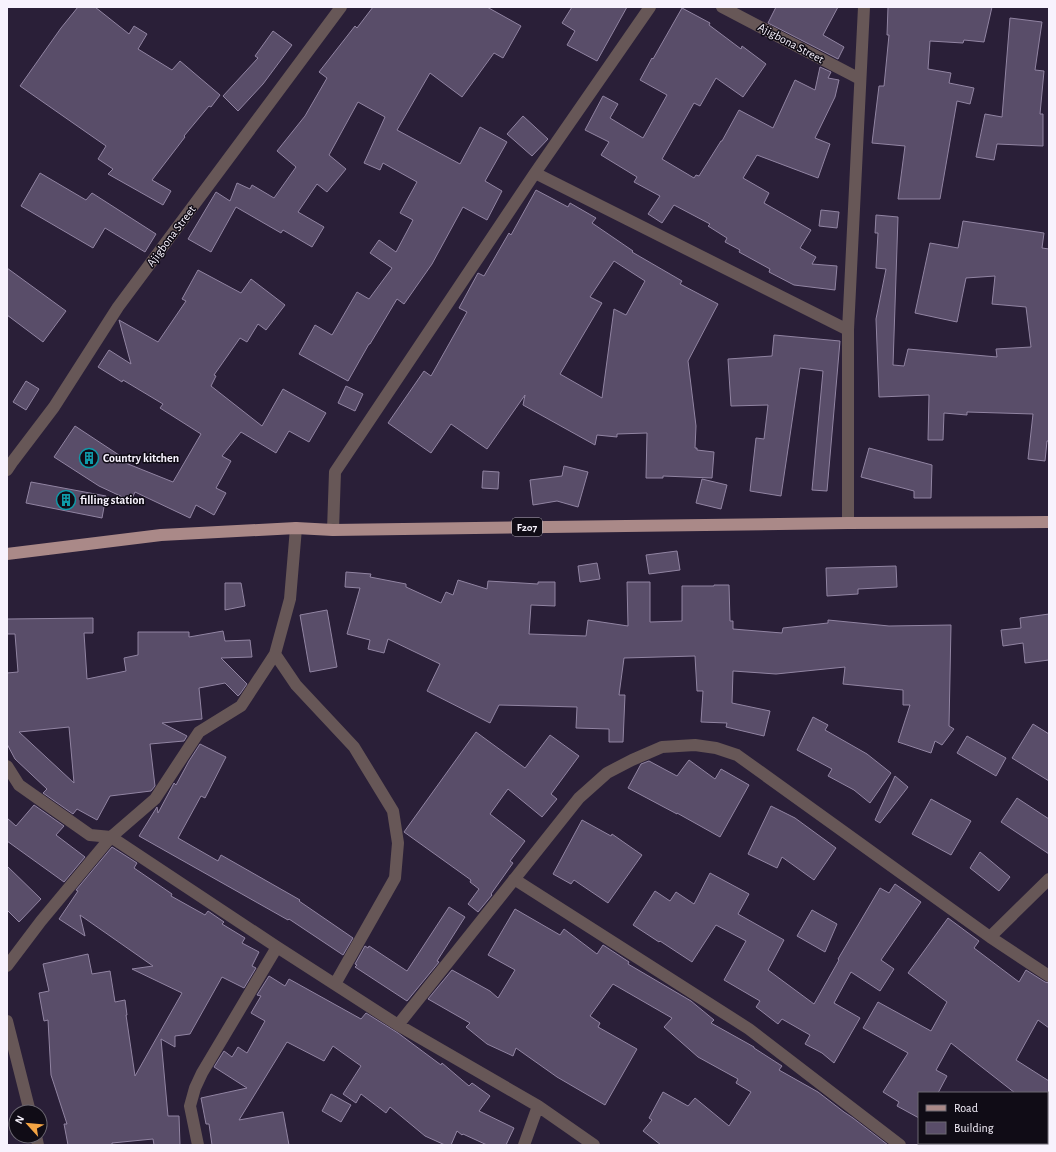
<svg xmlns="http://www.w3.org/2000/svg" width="1056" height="1152" font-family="'Alegreya Sans',sans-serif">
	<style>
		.building { fill: #594d69; stroke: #9184a2; fill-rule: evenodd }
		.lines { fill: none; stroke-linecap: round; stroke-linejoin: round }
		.minor { stroke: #675757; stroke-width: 12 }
		.primary { stroke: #aa8988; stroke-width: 12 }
		.labels { text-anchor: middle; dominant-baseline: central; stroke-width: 3; stroke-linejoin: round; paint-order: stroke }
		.shield { fill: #100c16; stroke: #b2adb8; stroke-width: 1 }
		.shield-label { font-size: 11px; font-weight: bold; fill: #f7f2fd }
		.street-label { font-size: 12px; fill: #f7f2fd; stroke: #100c16 }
		.poi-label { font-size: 12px; font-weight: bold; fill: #f7f2fd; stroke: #100c16; text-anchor: start }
	</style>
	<rect width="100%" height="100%" fill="#2a1f38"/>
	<path class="building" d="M78 7H95L129 34 134 26 147 34 138 49 172 70 180 61 220 95 211 107 209 106 184 136 185 137 152 180 171 191 163 205 108 174 113 169 98 159 106 146 20 86 61 28Z
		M373 7H487L521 26 503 58 494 53 462 97 430 73 397 130 460 164 480 127 507 142 485 181 502 191 487 220 463 207 432 264 404 304 397 299 370 344H369L348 381 299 354 315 325 332 335 357 292 369 299 392 268 370 253 379 240 396 252 413 220 400 213 417 182 383 163 380 170 364 163 385 117 358 102 329 155 346 169 327 192 317 184 298 212 324 227 312 247 283 230 281 233 236 207 211 252 188 239 216 192 230 201 237 183 250 189 252 185 274 198 296 167 277 151 305 116 327 78 319 72 355 26 357 28Z
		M572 7H627L597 61 567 45 575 31 562 23Z
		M776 7H838L823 35 844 47 838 59 768 23Z
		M888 7H992L984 42 964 40 963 43 930 41 928 69 951 73 949 83 974 88 970 104 957 101 940 199H898L905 146 872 143 879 86H884L889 35H887Z
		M682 8 710 23 709 25 741 49 742 46 766 64 743 97 716 78 700 106 694 103 662 159 694 178 696 175 699 176 721 141H722L739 110 773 128 795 80 815 90 820 67 831 72 828 78 839 80 835 97 815 138 830 144 818 178 757 155 743 178 769 193 764 203 811 230 800 248 816 257 812 264 837 266 835 290 794 285 769 272 770 269 739 252 740 250 725 242 727 238 708 226 710 224 674 205 662 223 648 214 660 196 634 182 637 177 601 155 609 142 585 130 603 96 618 104 610 118 643 138 667 95 640 80 652 58 653 59Z
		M1010 18 1042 22 1035 70 1044 71 1040 114H1043V146L997 144 994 160 976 157 985 114 1002 117Z
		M273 31 292 45 263 84 238 111 223 96 258 58 255 56Z
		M523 116 548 139 532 156 507 134Z
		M40 173 86 200 92 193 156 234 145 252 105 228 93 248 21 206Z
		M536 190 568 207 570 203 596 218 592 223 633 251 632 252 682 281 680 284 718 304 688 361 696 426 695 448H697V450L714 452 712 478 663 476V478H646L647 433 617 434V437L597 435 595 445 523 405 525 395 487 449 451 424 431 453 388 423 424 371 431 376 467 312 459 308 478 273 484 276 509 233 511 235ZM614 261 645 281 626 315 614 309 602 398 560 374 602 303 590 297Z
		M821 210 839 212 837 228 819 226Z
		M876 215 898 217 893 365 904 366 908 349 997 357 996 349 1031 347 1026 307 992 304 995 276 966 278 957 322 915 313 930 243 958 248 963 221 1044 233 1042 248 1049 249V441H1047L1045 461 1028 459 1033 414 967 412V415L944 413 943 440H928L929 395 879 397 876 319 886 269 876 268 878 233H875Z
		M7 268 66 311 43 342 7 315Z
		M198 270 241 293 251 279 285 305 266 330 258 324 247 342 240 338 214 375 216 376 211 386 262 426 283 389 326 413 309 442 289 431 276 453 241 432 222 456 231 461 216 488 226 493 214 515 196 505 190 518 135 492 131 501 99 486 54 457 75 426 125 459 123 462 173 482 201 434 160 408 163 404 123 380 122 382 98 367 109 350 131 364 119 320 158 342 186 301 182 299Z
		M774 335 840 341 827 491 812 490 823 371 800 368 781 496 750 491 756 438 764 439 768 405 731 406 728 359 772 356Z
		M26 381 39 389 26 410 13 402Z
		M346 386 363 394 355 411 338 403Z
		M869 448 932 465 931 498H914V491L861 477Z
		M564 466 588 472 578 507 557 501 533 505 530 480 562 476Z
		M483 471 499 472 498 489 482 488Z
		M702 479 727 485 721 509 696 503Z
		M31 482 106 496 102 518 26 503Z
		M677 551 680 570 649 574 646 555Z
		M597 563 600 579 580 582 578 566Z
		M896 566 897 587 858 589V594L827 596 826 568Z
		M346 572 371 574 370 577 406 584V587L441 603 446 592 453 595 458 580 487 589 488 581 538 584V582H555V606L531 605 529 634 586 636 588 620 628 626 627 582H650V622L682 621V586H714V585H729L730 621H733V629L782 633 783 628 828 623V620L889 626 951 625 949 726 954 729 942 745 935 741 931 753 898 742 910 705H903V690L843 684 845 667 776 674 733 671 732 703 770 711 764 736 726 727 727 723 701 722 703 691H697L695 656 624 658 619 695H625L623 742H609V729L576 728 577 707 499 705 490 723 427 691 440 664 388 639 384 653 368 649 370 640 347 634 360 588 345 587Z
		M225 583H241L245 606 225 610Z
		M327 610 337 667 310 672 300 615Z
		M1049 614V660L1025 663 1023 643 1003 646 1001 630 1021 628 1020 618Z
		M93 618V633H84L87 679 126 671 124 658 138 655V632H189V637L223 631 225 641 250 640 252 657 221 658 247 684 240 694 238 696 225 683 199 688 202 719 162 723 187 736 184 741 150 744 155 786 151 791 110 796 97 820 77 809 73 814 43 793 47 789 15 759 7 744V673L18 672 15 634H7V619ZM69 727 74 783 19 732Z
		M813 717 828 725 825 730 867 754 891 773 870 803 854 790 828 776 832 769 797 750Z
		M1033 724 1049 734V781L1012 758Z
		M476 732 525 768 550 735 579 756 551 794 557 799 542 817 508 789 490 814 525 841 510 861 513 863 491 894 492 895 478 912 468 904 479 889 470 882 471 880 404 832Z
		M967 736 1006 758 996 776 957 753Z
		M200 744 226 757 205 798 201 796 178 838 218 861 221 855 300 900 299 901 353 938 343 955 289 919 288 920 139 836 157 807 158 813 173 785 174 783 176 785 189 761Z
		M689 760 715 779 721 769 749 785 720 837 677 813V814L628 788 641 764 649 761 677 776Z
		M895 776 908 787 880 823 875 820Z
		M1017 798 1049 819V854L1001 822Z
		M931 799 971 821 951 855 912 834Z
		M34 805 64 826 56 835 85 857 64 882 7 841V818L16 826Z
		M771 806 795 818 836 848 814 880 782 857 777 868 748 854Z
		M582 820 611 836 612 834 642 855 608 903 574 880 571 884 553 874Z
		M112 847 137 863 134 868 172 894 171 896 205 915 208 911 224 922 222 924 245 938 242 943 259 952 252 966 256 968 244 988 222 977 190 1034 175 1036V1047L161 1039 168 1116H179L180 1145H154L153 1139 112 1143V1145H68L64 1124H67L51 1075 48 1020 44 1021 39 993 49 991 43 964 88 954 92 974 110 971 115 1002 125 1000 127 1015H126L135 1076 182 993 132 969 153 966 80 915 85 936 59 919 78 891 76 890Z
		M980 852 1010 877 999 891 970 868Z
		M7 866 41 899 19 922 7 910Z
		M710 873 749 894 738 914 784 940 768 970 814 1004 839 960 838 959 880 888 889 893 895 884 921 902 881 960 894 969 880 991 851 972 834 1003 860 1018 834 1063 822 1053 805 1044 810 1035 782 1019 778 1024 756 1007 760 1001 724 980 746 941 716 925 692 962 660 941 659 942 633 925 655 891 670 901 676 892 694 904Z
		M449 907 465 917 437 961 439 962 407 1001 355 967 357 965 355 964 365 946 368 948 369 946 407 971Z
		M515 909 560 935 564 929 597 954 603 945 629 962 628 964 691 1001 714 1020 711 1023 754 1047V1048L782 1066 779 1070 818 1092 844 1112 853 1118 888 1145H661L643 1131 652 1120 649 1118 663 1092 688 1106 695 1098 729 1126 751 1092 736 1083 738 1079 698 1057 664 1027 672 1018 613 984 590 1016 600 1023 598 1027 637 1049 605 1105 557 1077 516 1048 513 1056 487 1044 466 1027 470 1023 428 999 452 970 490 991 498 998 515 970 488 955Z
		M812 910 837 924 825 952 797 936Z
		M948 918 979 941 974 948 1019 982 1026 970 1045 982 1049 983V1028L1038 1020 1016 1060 1049 1081V1093H1015L951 1043 936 1070 947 1076 938 1093H919V1118L897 1106 899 1102 883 1092 908 1053 863 1028 878 1002 931 1031 947 1002 908 973Z
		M269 976 285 986 289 979 361 1019 366 1013 398 1033 441 1065 442 1063 469 1086 472 1083 490 1096 479 1111 514 1128 506 1145H487L463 1134 462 1135 457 1131 451 1145H445L425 1136 390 1107 386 1113 361 1094 356 1103 343 1094 361 1066 333 1046 324 1061 287 1042 239 1120 283 1112 289 1145H212L209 1124H206L201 1098 247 1088 214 1067 224 1051 232 1057 238 1047 247 1053 265 1021 251 1013 261 996 257 995Z
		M331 1094 351 1105 341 1122 322 1111Z"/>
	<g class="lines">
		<path class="minor" d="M722 7 860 79
			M535 173 848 330
			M7 470 13 461 54 407 118 307 341 7
			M848 523V330L864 7
			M333 530 335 472 535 173 650 7
			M275 654 296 685 354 747 393 811 398 843 395 878 335 984
			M7 766 19 785 90 835 111 837 277 947 398 1025 538 1106 594 1145
			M514 879 749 1029 900 1145
			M990 937 1049 879
			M7 966 41 921 111 837 155 799 199 732 241 706 275 654 290 599 296 528
			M7 1021 30 1112
			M398 1025 579 798 607 773 632 760 662 747 695 745 716 748 737 755 990 937 1049 976
			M36 1136 38 1145
			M1047 1138 1049 1136
			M198 1145 190 1106 195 1088 202 1073 277 947
			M524 1145 538 1106"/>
		<path class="primary" d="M7 554 161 535 296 528 333 530 848 523 1049 522"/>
	</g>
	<defs>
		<g id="building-ring" transform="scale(1)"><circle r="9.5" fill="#100c16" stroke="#0f9aa8" stroke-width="1.5"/><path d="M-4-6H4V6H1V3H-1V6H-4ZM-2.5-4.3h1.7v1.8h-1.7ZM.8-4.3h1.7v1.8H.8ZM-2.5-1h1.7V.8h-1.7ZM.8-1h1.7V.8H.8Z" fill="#0f9aa8"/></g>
	</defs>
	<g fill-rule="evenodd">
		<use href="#building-ring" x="89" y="458"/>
		<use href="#building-ring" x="66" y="500"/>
	</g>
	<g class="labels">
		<rect class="shield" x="512" y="518" width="30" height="18" rx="3"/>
		<g class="shield-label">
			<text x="527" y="527">F207</text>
		</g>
		<g class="street-label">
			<text transform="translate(791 43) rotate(28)">Ajigbona Street</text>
			<text transform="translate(171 236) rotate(-53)">Ajigbona Street</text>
		</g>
		<g class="poi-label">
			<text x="103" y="458">Country kitchen</text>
			<text x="80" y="500">filling station</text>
		</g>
	</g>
	<rect width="1056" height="1152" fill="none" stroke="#f7f2fd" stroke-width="16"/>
	<rect x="918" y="1092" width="130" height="52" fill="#100c16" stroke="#6c6872"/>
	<rect x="926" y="1105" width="20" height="6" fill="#aa8988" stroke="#6c6872"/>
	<text x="954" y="1112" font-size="12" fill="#f7f2fd">Road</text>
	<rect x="926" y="1122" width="20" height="12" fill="#594d69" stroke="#6c6872"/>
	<text x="954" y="1132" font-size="12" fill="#f7f2fd">Building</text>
	<g transform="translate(28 1124) rotate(297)"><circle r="19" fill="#100c16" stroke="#6c6872"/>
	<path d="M0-3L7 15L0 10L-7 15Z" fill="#f4a444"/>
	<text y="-6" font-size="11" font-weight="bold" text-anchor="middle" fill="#f7f2fd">N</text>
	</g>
</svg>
